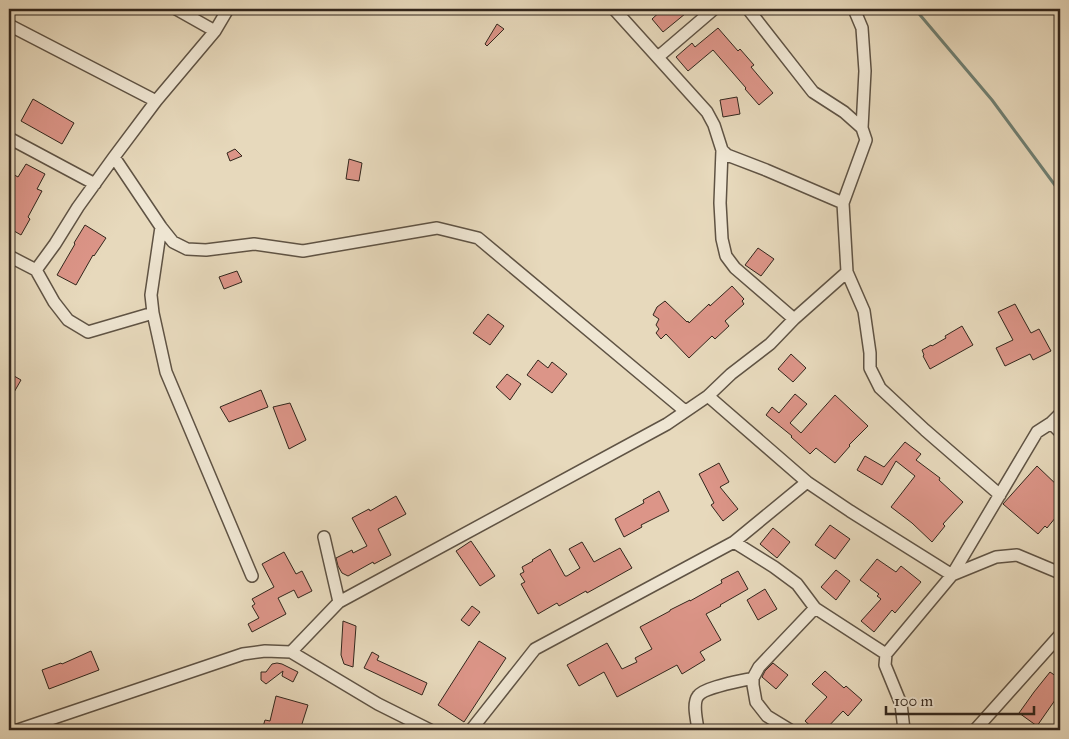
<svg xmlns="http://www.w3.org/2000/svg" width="1069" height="739" font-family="'IM FELL Great Primer',serif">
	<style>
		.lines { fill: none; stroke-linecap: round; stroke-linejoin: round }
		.stream { stroke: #6f7f72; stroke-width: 3 }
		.building { fill: #dc9588; stroke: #32261c }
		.minor-casing { stroke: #5f5344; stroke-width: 14 }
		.minor { stroke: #efe6d3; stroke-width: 11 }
	</style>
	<rect width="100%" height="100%" fill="#e7d9bc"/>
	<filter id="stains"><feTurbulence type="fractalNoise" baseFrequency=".004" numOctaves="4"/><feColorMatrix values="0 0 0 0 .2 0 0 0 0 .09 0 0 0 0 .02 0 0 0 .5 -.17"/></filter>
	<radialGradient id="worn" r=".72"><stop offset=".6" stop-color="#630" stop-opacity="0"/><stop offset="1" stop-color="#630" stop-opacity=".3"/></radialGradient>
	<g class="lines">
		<path class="stream" d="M915 9 992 100 1060 192"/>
	</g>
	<path class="building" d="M663 9H691L663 32 652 19Z
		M497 24 504 29 487 46 485 44Z
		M718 28 738 51 740 49 754 65 751 67 773 93 759 105 745 89 746 88 713 50 688 71 676 57 692 43 695 47Z
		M737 97 740 114 723 117 720 100Z
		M33 99 74 123 62 144 21 121Z
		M235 149 242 156 230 161 227 153Z
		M349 159 362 163 359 181 346 179Z
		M26 164 45 174 37 189 42 191 28 217 30 219 21 235 9 228V172L18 177Z
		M85 225 106 238 94 256 93 255 76 285 57 275 75 244 74 243Z
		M758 248 774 259 761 276 745 265Z
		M237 271 242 282 224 289 219 277Z
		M732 286 744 299 742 301 744 304 725 321 729 326 715 339 712 336 689 358 666 334 661 339 656 333 659 329 656 325 659 319 653 315 657 307 665 301 687 322 688 321 689 323 709 304 710 306Z
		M1015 304 1031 333 1039 329 1051 351 1033 360 1030 354 1005 366 996 348 1013 340 998 312Z
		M488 314 504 326 490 345 473 333Z
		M962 326 973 345 930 369 923 356 924 355 922 350 931 345 932 346 946 338 945 336Z
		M791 354 806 368 793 382 778 369Z
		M538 360 548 368 552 362 567 374 552 393 527 375Z
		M9 373 21 380 9 401Z
		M507 374 521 384 510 400 496 387Z
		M261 390 268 407 229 422 220 407Z
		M795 394 807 404 790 423 801 433 835 395 868 426 849 445 850 446 835 463 816 448 810 454 791 437 792 436 766 415 772 407 779 413Z
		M290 403 306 440 289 449 273 407Z
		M905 442 921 454 916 460 940 478 939 480 963 502 943 524 945 526 932 542 912 523 891 507 915 476 896 461 882 485 857 470 865 456 884 467Z
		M719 463 729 482 720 487 738 509 723 521 711 505 714 503 699 474Z
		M1037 466 1060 488V512L1047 528 1045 526 1038 534 1003 504Z
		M659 491 669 511 641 525 642 527 624 537 615 519 644 503 643 500Z
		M396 496 406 514 378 529 391 555 374 564 373 562 348 576 342 573 338 566 336 558 352 550 353 553 367 546 352 518 369 509 370 511Z
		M830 525 850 539 835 559 815 545Z
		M773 528 790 542 777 558 760 544Z
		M471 541 495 576 480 586 456 551Z
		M582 542 594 562 620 548 632 568 587 593 586 591 559 606 557 603 538 614 521 584 525 582 520 574 524 572 522 567 533 561 532 560 550 549 565 576H567L580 568 569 549Z
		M284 552 296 574 302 571 312 591 298 598 294 590 278 598 286 614 252 632 248 624 259 618 252 606 255 604 252 599 274 587 262 564Z
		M877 559 896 572 901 566 921 582 895 613 892 610 874 632 861 621 881 599 877 596 879 594 860 580Z
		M836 570 850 581 836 600 821 587Z
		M738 571 748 589 720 605 721 606 706 614 721 640 700 652 705 660 682 674 677 665 617 697 604 672 579 686 567 665 607 643 622 669 637 662 635 658 652 649 640 627 670 611V610L690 600V601L722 583 721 580Z
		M765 589 777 609 758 620 747 600Z
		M472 606 480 612 469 626 461 620Z
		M343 621 356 626 353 667 344 664 341 655Z
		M479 641 506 658 464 722 438 705Z
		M91 651 99 670 49 689 42 670 61 663 62 664Z
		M372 652 379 656 377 660 427 683 422 695 364 668Z
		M277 663 282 664 298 672 293 682 282 676 283 671 266 684 261 680V672H266L272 664Z
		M773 663 788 675 776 689 762 677 765 671Z
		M825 671 844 688 846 686 862 700 848 716 843 711 825 730H815L805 721 827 697 812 684Z
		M1050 672 1060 679V693L1037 726 1019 713 1034 692Z
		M276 696 308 705 300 730H262L265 720 270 721Z"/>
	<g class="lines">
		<g class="minor-casing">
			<path id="minor" d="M176 9 215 31
				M614 9 707 112 714 125 722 150 727 155 766 170 843 203 847 272 864 311 870 353V368L880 388 925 430 1000 495
				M748 9 813 92 844 112 862 128 866 140 843 203
				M854 9 862 28 865 71 862 128
				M9 25 156 101
				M658 57 714 9
				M9 138 95 184
				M722 150 720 203 722 239 726 256 735 268 794 319
				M114 157 161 227 173 242 187 249 206 250 254 244 303 251 437 228 478 238 685 411
				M161 227 151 295 153 313 166 372 252 576
				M9 256 36 270 54 302 68 320 88 332 153 313
				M36 270 55 244 78 207 114 157 156 101 215 31 228 9
				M708 396 807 482 850 511 952 575 996 557 1017 555 1060 573
				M1051 423 1060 432
				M324 537 339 602
				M734 542 774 567 797 584 815 608 759 667 753 678V685L756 702 767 716 790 730
				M815 608 886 654
				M291 652 339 602 667 424 708 396 731 374 770 344 794 319 847 272
				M18 730 243 654 265 651 291 652 378 704 430 730
				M471 730 535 649 734 542 807 482
				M698 730C697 720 692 704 698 696 704 687 742 681 753 678
				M904 730 901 704 885 665 886 654 952 575 1037 432 1051 423 1060 414
				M975 730 1060 635"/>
		</g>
		<use href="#minor" class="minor"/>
	</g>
	<rect width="1069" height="739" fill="none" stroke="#e7d9bc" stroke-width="30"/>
	<rect x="10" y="10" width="1049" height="719" fill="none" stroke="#32261c" stroke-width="2.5"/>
	<rect x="15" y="15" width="1039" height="709" fill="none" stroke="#32261c"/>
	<path d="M886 706v8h148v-8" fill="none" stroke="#32261c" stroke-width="2.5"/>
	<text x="894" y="706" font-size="15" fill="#32261c" stroke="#efe6d3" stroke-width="4" paint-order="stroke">100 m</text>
	<rect width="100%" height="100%" filter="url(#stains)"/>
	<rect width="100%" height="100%" fill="url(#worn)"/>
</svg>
